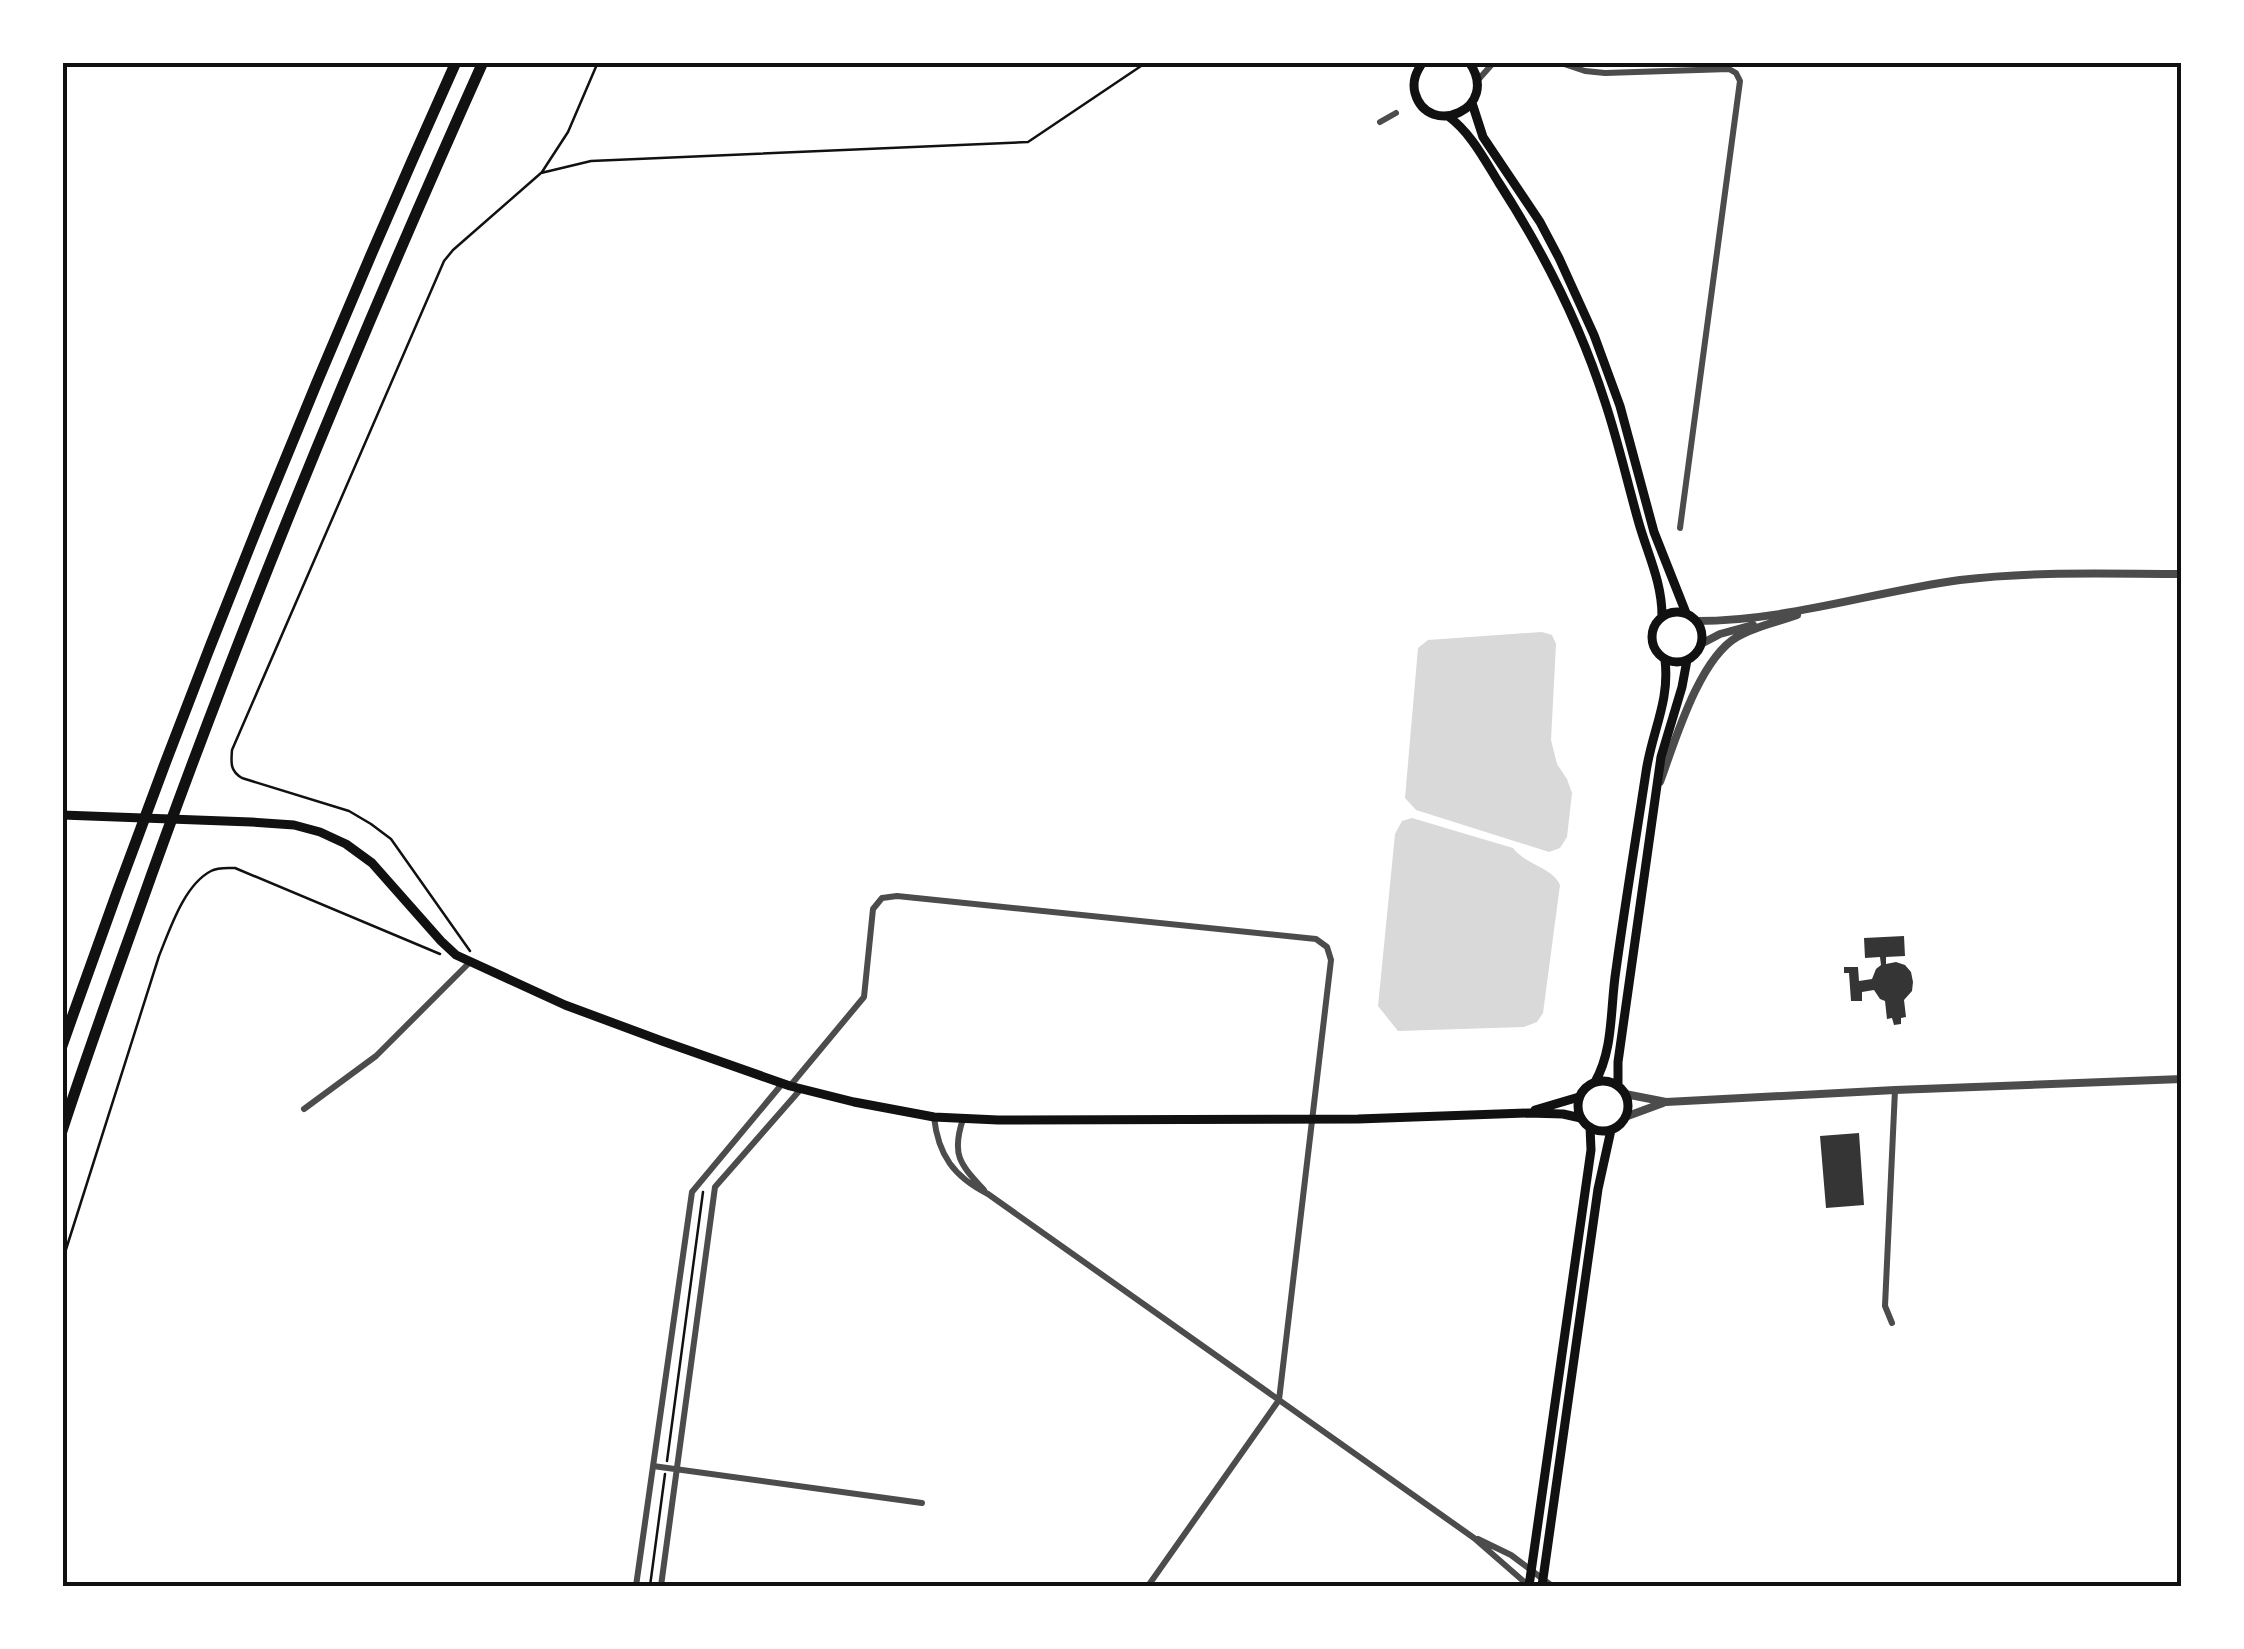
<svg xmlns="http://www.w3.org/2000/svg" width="2244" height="1649" font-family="Bitter,serif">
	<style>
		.water { fill: #d9d9d9 }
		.building { fill: #353535 }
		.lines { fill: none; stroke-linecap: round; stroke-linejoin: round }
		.path { stroke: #111; stroke-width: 2.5 }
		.minor { stroke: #4c4c4c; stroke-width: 6 }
		.tertiary { stroke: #4c4c4c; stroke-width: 8 }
		.secondary { stroke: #111; stroke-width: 9 }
		.primary { stroke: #111; stroke-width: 9 }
		.motorway { stroke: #111; stroke-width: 11 }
		.neatline { fill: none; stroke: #111; stroke-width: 4 }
	</style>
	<rect width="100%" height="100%" fill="#fff"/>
	<path class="water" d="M1542 632 1552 635 1556 644 1551 740 1557 764 1567 779 1572 793 1567 837 1560 848 1549 852 1416 810 1405 798 1418 648 1428 640Z
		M1412 818 1513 848C1527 866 1552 867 1560 885L1543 1013 1537 1022 1524 1027 1398 1031 1378 1006 1395 834 1402 821Z"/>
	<path class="building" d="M1904 936 1905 956 1886 957V964L1896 962 1905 965 1911 972 1913 982 1912 991 1904 1000 1906 1017 1901 1018V1024L1894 1025 1892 1018 1887 1019 1885 1001 1880 999 1874 990 1862 992V1001H1851L1849 973H1844V967H1858L1859 981 1872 979 1876 969 1881 965 1880 957 1865 958 1864 938Z
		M1859 1133 1864 1205 1826 1208 1820 1136Z"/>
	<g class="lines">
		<path class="path" d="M542 172 568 132 598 62
			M470 951 391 839 371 824 349 811 242 778C230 771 231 763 232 750L444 261 453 250 541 173 591 161 1028 142 1147 62
			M62 1262 159 956C170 929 184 885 211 871 218 867 227 868 235 868L440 954
			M667 1461 703 1192
			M650 1586 665 1474"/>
		<path class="minor" d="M1558 62 1585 71 1605 73 1729 69 1736 73 1740 81 1680 528
			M1478 80 1494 62
			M1380 122 1396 113
			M790 1086 864 997 873 909 882 898 897 896 1316 939 1327 947 1331 960 1279 1400 1148 1586
			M304 1109 376 1056 470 962
			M934 1117C938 1155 954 1177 988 1194L1474 1538 1529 1586
			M963 1119C951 1155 960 1164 984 1190
			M1892 1323 1885 1306 1895 1090
			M653 1466 922 1503
			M1478 1539 1511 1555 1552 1586
			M636 1586 692 1192 782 1084
			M661 1586 715 1187 800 1090"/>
		<path class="tertiary" d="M1697 621C1787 621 1872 592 1960 580 2034 571 2108 574 2182 574
			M1701 644 1720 634 1753 625
			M1660 782C1675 741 1699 659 1737 637 1755 626 1778 622 1797 615
			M1625 1094 1666 1102 1895 1090 2182 1079
			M1625 1117 1663 1103"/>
		<path class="secondary" d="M62 815 251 822 294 825 320 832 346 844 372 863 441 941 456 955 565 1005 662 1041 790 1086 854 1102 934 1117 998 1120 1358 1119 1528 1113 1563 1114 1581 1118
			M1535 1110 1579 1097"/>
		<path class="primary" d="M1423 62C1416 72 1412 81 1415 93 1428 139 1502 109 1469 62
			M1472 103 1483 137 1540 222 1559 258 1594 335 1620 406 1654 532 1686 613
			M1448 116C1471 133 1484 159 1499 183 1543 251 1580 324 1605 402 1618 441 1627 481 1638 520 1647 553 1662 581 1662 616
			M1652 637a25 25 0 1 1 50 0a25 25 0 1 1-50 0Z
			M1578 1106a25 25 0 1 1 50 0a25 25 0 1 1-50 0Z
			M1595 1082C1614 1049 1610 1007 1616 970 1625 904 1636 838 1646 772 1652 731 1670 702 1665 660
			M1618 1086V1062L1661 757 1682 687 1687 660
			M1529 1586 1591 1150 1590 1127
			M1542 1586 1598 1189 1611 1130"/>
		<path class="motorway" d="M62 1046C179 712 311 384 456 62
			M62 1131C86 1057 113 983 139 910 241 622 358 341 483 62"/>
	</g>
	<rect width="2244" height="1649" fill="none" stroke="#ffffff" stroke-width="130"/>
	<rect x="65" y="65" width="2114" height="1519" class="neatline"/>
</svg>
